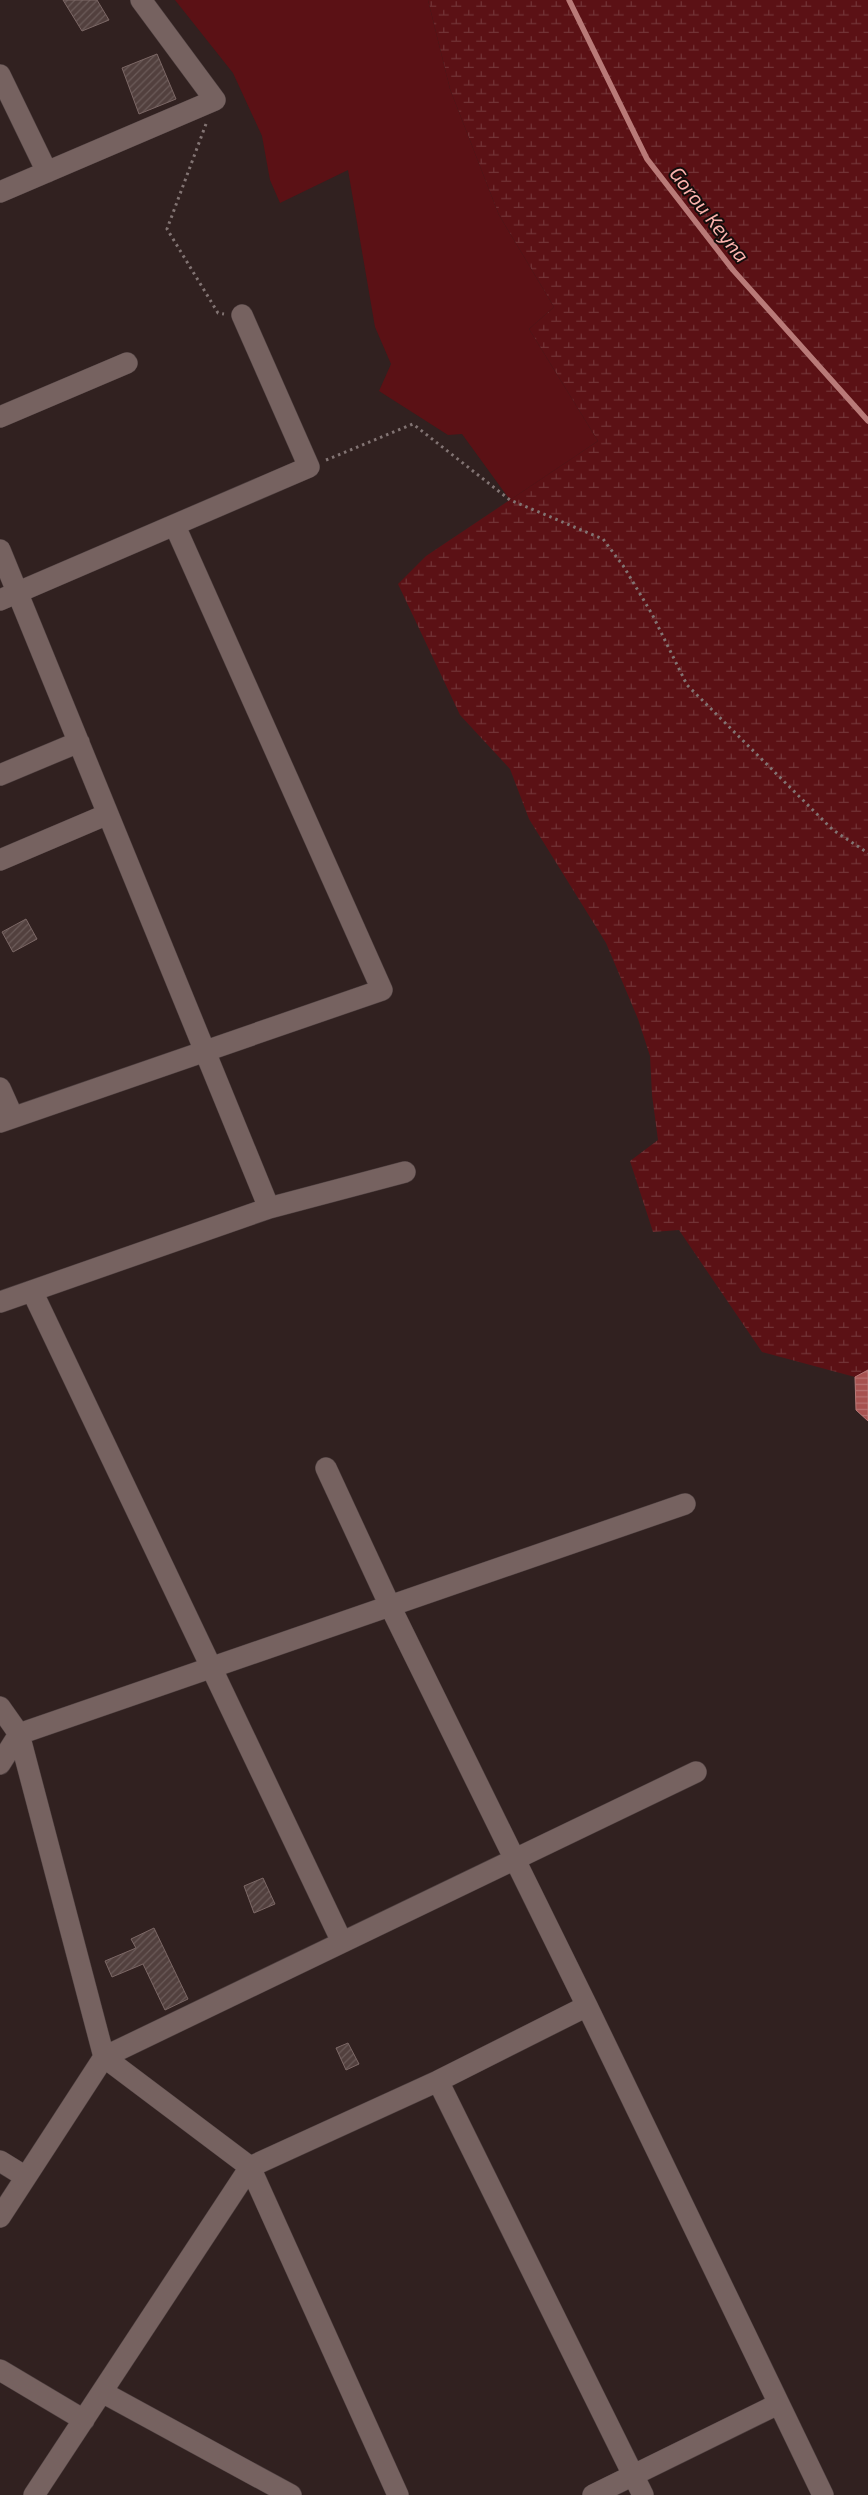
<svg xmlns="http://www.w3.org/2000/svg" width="868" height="2495" font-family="'Exo 2',sans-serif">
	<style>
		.wetland { fill: url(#wetland-marsh) }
		.garden { fill: #5b1115 }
		.water { fill: url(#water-rules); stroke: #b97a78 }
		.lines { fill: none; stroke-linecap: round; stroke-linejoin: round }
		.stream { stroke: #b97a78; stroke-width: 5.5 }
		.building { fill: url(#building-hatch); stroke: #7c6866 }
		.street-casing { stroke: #4d3f3f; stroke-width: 22 }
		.path { stroke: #827473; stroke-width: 3; stroke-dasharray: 2.5 4; stroke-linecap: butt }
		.street { stroke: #766260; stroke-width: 21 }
		.labels { text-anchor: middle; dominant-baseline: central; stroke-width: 4; stroke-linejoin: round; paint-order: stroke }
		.water-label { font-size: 20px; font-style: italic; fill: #fbb3ae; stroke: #140d0c }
	</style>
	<defs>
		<pattern id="wetland-marsh" width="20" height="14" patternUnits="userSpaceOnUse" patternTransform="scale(1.25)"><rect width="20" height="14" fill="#5b1115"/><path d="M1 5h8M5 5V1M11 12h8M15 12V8" fill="none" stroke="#723336"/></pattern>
		<pattern id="water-rules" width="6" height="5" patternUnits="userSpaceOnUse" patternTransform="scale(1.25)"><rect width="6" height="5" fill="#a75250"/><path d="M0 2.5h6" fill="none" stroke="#b77271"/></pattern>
		<pattern id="building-hatch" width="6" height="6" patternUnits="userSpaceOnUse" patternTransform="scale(1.25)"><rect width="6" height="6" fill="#52403e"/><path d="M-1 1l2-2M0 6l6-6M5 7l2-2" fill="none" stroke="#6b5b59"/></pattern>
	</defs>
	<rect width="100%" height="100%" fill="#312120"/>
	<path class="wetland" d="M428 0H868V1370L855 1377 762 1352 679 1230 653 1232 630 1161 658 1140 652 1095 650 1056 638 1019 606 943 529 819 510 769 460 715 398 584 426 556 598 441 529 329 554 307 499 215 450 89Z"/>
	<path class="garden" d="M175 0H428L450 89 499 215 554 307 529 329 598 441 510 500 462 434 448 435 379 391 391 364 375 327 348 170 280 203 270 180 262 136 233 73Z"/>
	<path class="water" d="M868 1370V1421L856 1410 855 1377Z"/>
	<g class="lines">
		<path class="stream" d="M569 0 647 159 733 270 868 421"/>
	</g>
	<path class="building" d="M63 0H97L109 20 82 31Z
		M157 54 176 99 139 114 122 68Z
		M26 919 37 939 13 952 2 932Z
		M263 1878 275 1904 254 1913 244 1886Z
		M154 1928 188 1999 165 2010 143 1964 112 1977 105 1961 136 1948 131 1939Z
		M348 2043 359 2064 346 2070 336 2048Z"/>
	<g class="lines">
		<g class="street-casing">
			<path id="street" d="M0 75 47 172
				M0 192 215 100 141 0
				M0 417 127 363
				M0 550 269 1208
				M0 600 309 467 242 315
				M0 775 79 742
				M0 860 108 814
				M0 1088 13 1117
				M0 1122 382 990 175 526
				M32 1291 342 1942
				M0 1302 269 1208 405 1172
				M326 1468 390 1606 587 2006 823 2495
				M0 1707 19 1734 104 2057 0 2217
				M0 1764 19 1734 685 1504
				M438 2081 643 2495
				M0 2161 26 2177
				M0 2370 84 2420
				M102 2392 291 2495
				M34 2495 250 2167 438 2081 587 2006
				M398 2495 250 2167 104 2057 696 1772
				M593 2495 778 2404"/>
		</g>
		<path class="path" d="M206 124 167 229 218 313 224 314
			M326 460 413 424 510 500 603 539 624 567 652 614 687 685 833 830 868 853"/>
		<use href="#street" class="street"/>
	</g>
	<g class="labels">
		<g class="water-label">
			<text transform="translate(710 214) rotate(52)">Gorou Keyna</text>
		</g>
	</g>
</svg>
